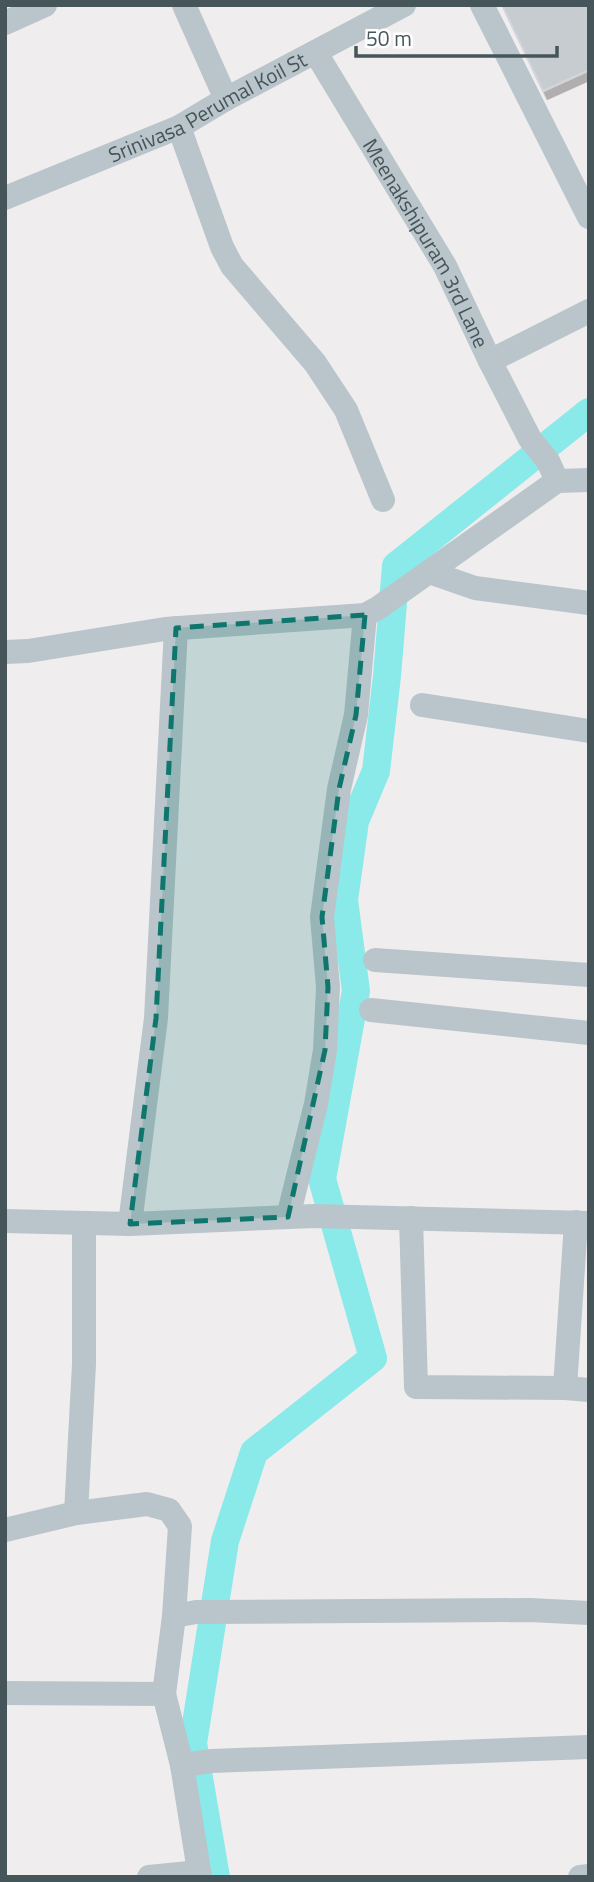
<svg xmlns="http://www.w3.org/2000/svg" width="594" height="1882" font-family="'Titillium Web',sans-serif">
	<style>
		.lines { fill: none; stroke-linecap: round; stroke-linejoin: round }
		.canal { stroke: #8ae9e9; stroke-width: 28 }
		.building { fill: #c7ccd0; stroke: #d2d5d9; stroke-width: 2; filter: url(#shadow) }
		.street { stroke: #b9c5ca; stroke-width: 24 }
		.marked { fill: #0f766e; fill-opacity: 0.2; stroke: #0f766e; stroke-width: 5; stroke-dasharray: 14 9; stroke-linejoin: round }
		.labels { text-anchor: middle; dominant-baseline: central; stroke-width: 7; stroke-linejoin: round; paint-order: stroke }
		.street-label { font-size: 21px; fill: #46555a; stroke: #fff }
	</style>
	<defs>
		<filter id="shadow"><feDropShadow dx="4.5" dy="8" stdDeviation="0" flood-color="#0004"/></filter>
	</defs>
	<rect width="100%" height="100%" fill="#f0edee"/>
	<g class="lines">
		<path class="canal" d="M216 1877 193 1743 225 1541 254 1452 373 1358 322 1179 356 991 344 900 355 821 376 771 387 676 396 566 589 412"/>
	</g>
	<path class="building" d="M502 5H589V70L543 91Z"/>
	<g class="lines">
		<g class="street">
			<path d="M184 5 226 99"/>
			<path d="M482 5 589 217"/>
			<path d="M5 23 45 5"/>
			<path id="s1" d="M316 53 445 266 490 361 530 439 548 461 557 481"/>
			<path d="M179 127 222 247 232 266 315 363 346 410 383 500"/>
			<path id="s2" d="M5 198 179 127 226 99 404 5"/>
			<path d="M490 361 589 311"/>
			<path d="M557 481 589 480"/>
			<path d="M429 572 475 588 589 603"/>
			<path d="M5 652 28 651 165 629 365 615 378 608 557 481"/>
			<path d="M422 705 589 731"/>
			<path d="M375 960 589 975"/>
			<path d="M371 1010 589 1033"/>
			<path d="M288 1217 316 1104 325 1050 328 987 322 917 339 789 356 715 365 615"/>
			<path d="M411 1218 416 1387 565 1388 589 1390"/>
			<path d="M5 1221 130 1224 314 1216 589 1223"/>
			<path d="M130 1224 156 1018 176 628"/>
			<path d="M565 1388 576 1222"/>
			<path d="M76 1513 84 1364V1224"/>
			<path d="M5 1530 76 1513 147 1504 169 1510 180 1526 174 1616 164 1694"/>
			<path d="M174 1616 196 1612 530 1610 589 1613"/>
			<path d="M5 1693 164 1694 182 1765 200 1877"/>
			<path d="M182 1765 212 1761 589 1747"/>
			<path d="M149 1877 199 1872"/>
			<path d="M580 1877 589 1876"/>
		</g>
	</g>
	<path class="marked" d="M365 615 356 715 339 789 322 917 328 987 325 1050 288 1217 130 1224 156 1018 176 628Z"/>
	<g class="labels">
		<g class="street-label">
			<text stroke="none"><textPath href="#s2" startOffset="222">Srinivasa Perumal Koil St</textPath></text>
			<text stroke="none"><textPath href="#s1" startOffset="220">Meenakshipuram 3rd Lane</textPath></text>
		</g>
	</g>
	<rect width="594" height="1882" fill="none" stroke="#46555a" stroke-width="14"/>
	<path d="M356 46v10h201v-10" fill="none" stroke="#46555a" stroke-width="3.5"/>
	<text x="366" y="46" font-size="21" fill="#46555a" stroke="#ffffff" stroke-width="5" paint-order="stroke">50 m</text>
</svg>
